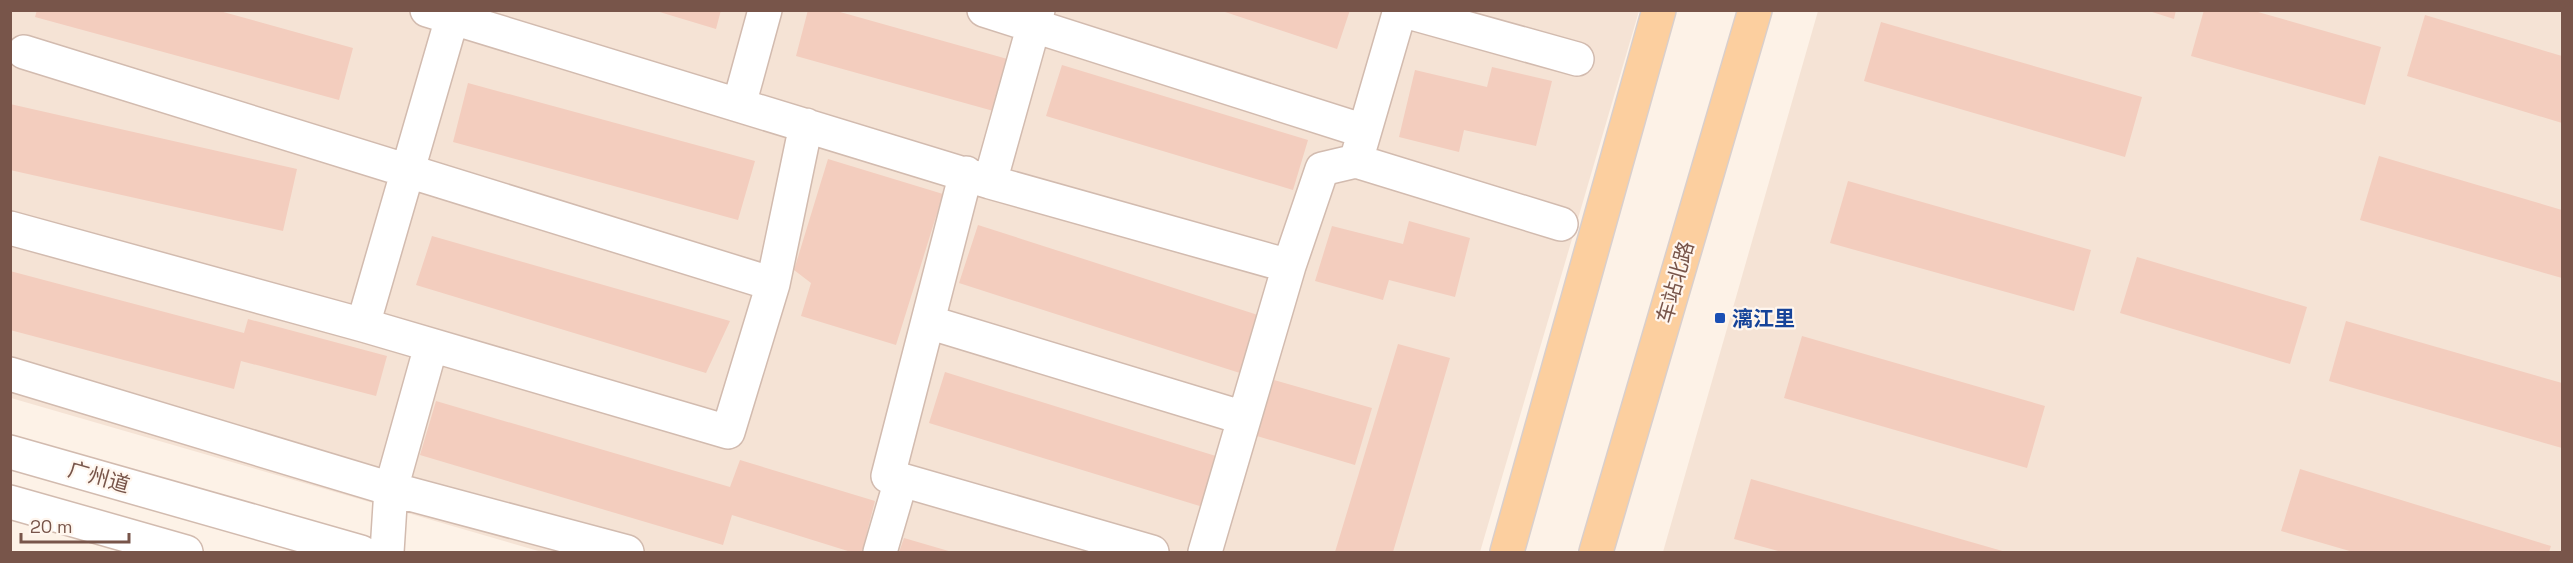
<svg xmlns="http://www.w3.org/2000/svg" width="2573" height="563" font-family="'Space Grotesk','Noto Sans SC',sans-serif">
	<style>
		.residential { fill: #f5e3d5 }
		.building { fill: #f3cdbe }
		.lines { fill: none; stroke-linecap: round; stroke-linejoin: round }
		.minor-casing { stroke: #d2bbaf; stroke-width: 36 }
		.major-casing { stroke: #d9cfcc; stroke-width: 36 }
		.minor { stroke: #fff; stroke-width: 33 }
		.major { stroke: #fccf9f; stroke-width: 33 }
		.transit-dot { fill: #1a4fb4; stroke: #fff6ee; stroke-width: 2 }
		.labels { text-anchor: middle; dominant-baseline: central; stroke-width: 4.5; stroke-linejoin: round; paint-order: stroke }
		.street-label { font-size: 21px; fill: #78554a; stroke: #fff6ee }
		.transit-label { font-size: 21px; font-weight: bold; fill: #164399; stroke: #fff6ee; text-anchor: start }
	</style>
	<rect width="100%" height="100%" fill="#fdf2e7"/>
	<path class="residential" d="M10 11H1639L1480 552H542L11 398Z
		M1818 11H2562V552H1663Z"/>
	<path class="building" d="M37 10H216L353 48 339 100 35 17Z
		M653 10H721L716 29Z
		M808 10H833L1011 60 997 112 796 56Z
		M1219 10H1350L1337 49Z
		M2146 10H2176L2174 19Z
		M2204 10H2251L2381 47 2365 105 2191 56Z
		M2425 15 2562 56V123L2407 76Z
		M1881 22 2142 97 2125 157 1864 81Z
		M1062 65 1308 140 1293 190 1046 116Z
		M1492 67 1552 81 1536 146 1464 130 1459 152 1399 137 1415 70 1487 87Z
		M468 83 755 161 738 220 453 142Z
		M10 104 297 169 283 231 10 170Z
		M2379 156 2562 210V278L2360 220Z
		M828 159 943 194 896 345 801 316 811 283 794 270Z
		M1848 181 2091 250 2074 311 1830 243Z
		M1409 221 1470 238 1455 297 1389 280 1383 300 1315 281 1332 226 1403 244Z
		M978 225 1261 316 1243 374 959 283Z
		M432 236 730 321 706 373 416 285Z
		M2137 257 2307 307 2290 364 2120 313Z
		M10 271 244 333 248 319 387 356 376 396 241 361 234 389 10 330Z
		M2346 321 2562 383V448L2329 381Z
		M1802 336 2045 406 2027 468 1784 398Z
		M1398 344 1450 358 1393 552H1335Z
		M945 372 1219 457 1203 507 929 423Z
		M1274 380 1372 408 1355 465 1257 436Z
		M436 401 730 487 740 460 875 501 862 552H851L732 515 723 545 420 455Z
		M2300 469 2551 546 2549 552H2353L2281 531Z
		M1751 479 2006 552H1782L1734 539Z
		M904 538 952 552H899Z"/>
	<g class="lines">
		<g class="minor-casing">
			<path id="minor" d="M427 10 990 182 1289 266
				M984 10 1364 131
				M1401 10 1577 59
				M24 52 773 284
				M739 105 765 10
				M1356 161 1561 224
				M966 173 888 476 1152 552
				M990 182 1038 10
				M10 228 363 325 728 432 773 284 806 125
				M928 322 1244 418
				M363 325 452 18
				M10 374 391 489 627 552
				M10 452 361 552
				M10 502 186 552
				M387 552 391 489 431 346
				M880 552 901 480
				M1205 552 1289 266 1322 169 1356 161 1400 10"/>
		</g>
		<g class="major-casing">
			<path id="major" d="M1507 552 1659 10
				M1596 552 1755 10"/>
		</g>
		<use href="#minor" class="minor"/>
		<use href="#major" class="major"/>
	</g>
	<rect class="transit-dot" x="1714" y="312" width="12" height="12" rx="3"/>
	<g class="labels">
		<g class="street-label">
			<text transform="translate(1675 282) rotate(-74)">车站北路</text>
			<text transform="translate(99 477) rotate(16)">广州道</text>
		</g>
		<g class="transit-label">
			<text x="1732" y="318">漓江里</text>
		</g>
	</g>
	<rect width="2573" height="563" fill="none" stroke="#78554a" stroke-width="24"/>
	<path d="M21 533v9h108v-9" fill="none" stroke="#78554a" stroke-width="3"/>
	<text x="30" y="533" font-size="18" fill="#78554a" stroke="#fff6ee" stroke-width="4.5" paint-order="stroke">20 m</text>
</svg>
